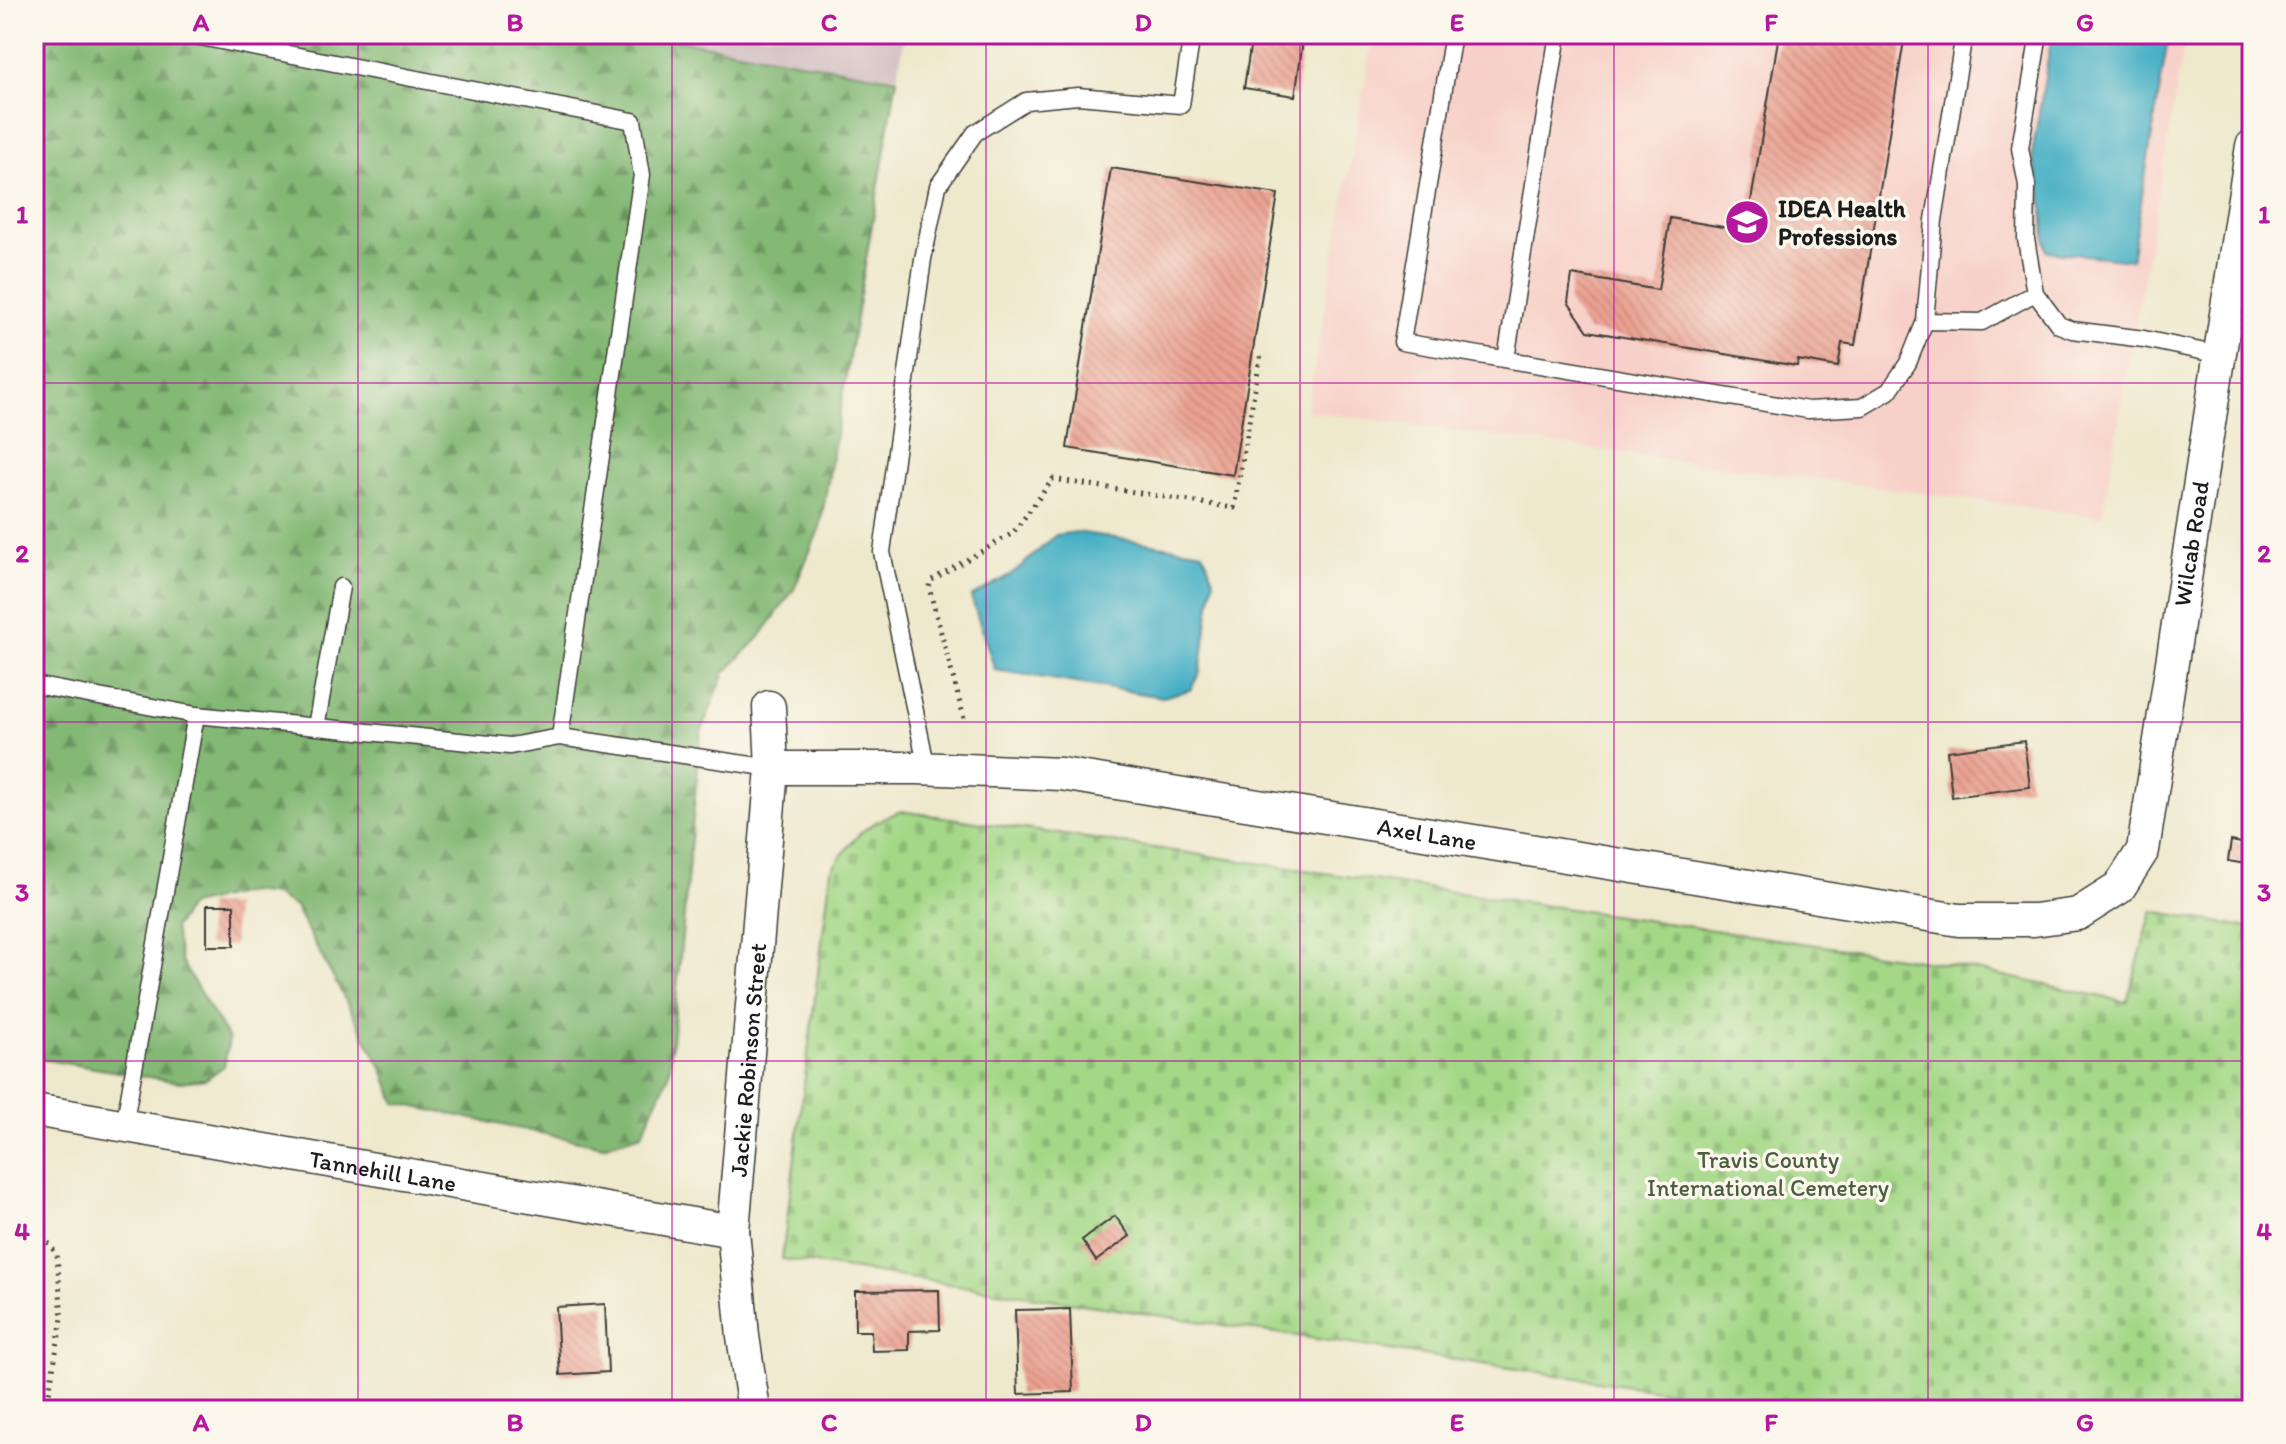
<svg xmlns="http://www.w3.org/2000/svg" width="2286" height="1444" font-family="Itim,sans-serif">
	<style>
		.built { fill: #f7d1c9 }
		.industrial { fill: #d2bfc1 }
		.forest { fill: url(#forest-firs); stroke: #506a48; stroke-width: 2 }
		.cemetery { fill: url(#cemetery-stones); stroke: #607a52; stroke-width: 2 }
		.water { fill: #45afc4; stroke: #306670; stroke-width: 2 }
		.building { fill: url(#building-back-hatch) }
		.lines { fill: none; stroke-linecap: round; stroke-linejoin: round }
		.service-casing { stroke: #3c3b36; stroke-width: 19 }
		.minor-casing { stroke: #3c3b36; stroke-width: 35 }
		.path { stroke: #3c3b36; stroke-width: 5; stroke-dasharray: 2 6; stroke-linecap: butt }
		.service { stroke: #fff; stroke-width: 16 }
		.minor { stroke: #fff; stroke-width: 32 }
		.grid { fill: none; stroke: #b5179e; stroke-width: 2; stroke-opacity: 0.55 }
		.labels { text-anchor: middle; dominant-baseline: central; stroke-width: 7; stroke-linejoin: round; paint-order: stroke }
		.poi-label { font-size: 24px; font-weight: bold; fill: #1c1c1c; stroke: #fbf7ec; text-anchor: start }
		.street-label { font-size: 24px; fill: #1c1c1c; stroke: #fbf7ec }
		.park-label { font-size: 24px; fill: #4c5e41; stroke: #fbf7ec }
		.neatline { fill: none; stroke: #b5179e; stroke-width: 3 }
		.grid-label { font-size: 26px; text-anchor: middle; font-weight: bold; fill: #b5179e }
	</style>
	<defs>
		<pattern id="forest-firs" width="22" height="20" patternUnits="userSpaceOnUse" patternTransform="scale(2)"><rect width="22" height="20" fill="#83b874"/><path d="M5 1l3.5 6h-7zM16 11l3.5 6h-7z" fill="#6a955e"/></pattern>
		<pattern id="cemetery-stones" width="16" height="16" patternUnits="userSpaceOnUse" patternTransform="scale(2)"><rect width="16" height="16" fill="#a4d887"/><path d="M2 7V4a2 2 0 0 1 4 0v3zM10 15v-3a2 2 0 0 1 4 0v3z" fill="#8db974"/></pattern>
		<pattern id="building-back-hatch" width="6" height="6" patternUnits="userSpaceOnUse" patternTransform="scale(2)"><rect width="6" height="6" fill="#eaa191"/><path d="M-1 5l2 2M0 0l6 6M5-1l2 2" fill="none" stroke="#c88a7c"/></pattern>
	</defs>
	<rect width="100%" height="100%" fill="#fbf7ec"/>
	<filter id="ink" filterUnits="userSpaceOnUse"><feTurbulence type="fractalNoise" baseFrequency=".0125" numOctaves="2"/><feDisplacementMap in="SourceGraphic" scale="16" xChannelSelector="R" yChannelSelector="G"/><feConvolveMatrix kernelMatrix="1 2 1 2 8 2 1 2 1" color-interpolation-filters="sRGB"/></filter>
	<filter id="wash" filterUnits="userSpaceOnUse"><feTurbulence type="fractalNoise" baseFrequency=".006" numOctaves="4" result="noise"/><feDisplacementMap in="SourceGraphic" scale="32" xChannelSelector="R" yChannelSelector="G"/><feGaussianBlur stdDeviation="1.8" result="paint"/><feColorMatrix in="noise" values="0 0 0 0 0 0 0 0 0 0 0 0 0 0 0 0 0 1.4 0 .05"/><feComposite in="paint" operator="in"/></filter>
	<g filter="url(#wash)">
		<rect width="100%" height="100%" fill="#eee8cc"/>
		<path class="built" d="M1373 34H2186L2102 517 1307 411Z"/>
		<path class="industrial" d="M641 34H905L897 79Z"/>
		<path class="forest" d="M34 34H641L897 79 820 527 794 589 759 638 725 672 701 732 669 1075 642 1134 603 1146 396 1103 382 1068 295 907 275 895 249 892 190 905 174 928 181 961 229 1040 224 1066 206 1079 179 1082 34 1058Z"/>
		<path class="cemetery" d="M901 811 1952 965 2127 1002 2152 911 2252 928V1410H1791L782 1259 831 870C856 836 859 827 901 811Z"/>
		<path class="water" d="M2052 34H2169L2131 260 2046 251 2042 194 2032 155Z
			M1077 532 1203 552 1214 579 1200 673 1190 690 1163 697 995 670 971 597 1016 571 1056 535Z"/>
		<g id="blocks">
			<path class="building" d="M1252 34H1304L1295 96 1244 88Z
				M1779 34H1905L1855 345 1842 343 1838 367 1798 360 1797 366 1588 331 1568 302 1572 275 1658 290 1670 218 1746 231Z
				M1111 168 1278 194 1233 475 1067 448Z
				M2024 741 2030 787 1952 797 1947 751Z
				M2231 841 2252 845V865L2228 861Z
				M207 905H234V946H207Z
				M1115 1216 1130 1236 1096 1261 1082 1240Z
				M939 1290 940 1330 909 1331V1350L872 1351 871 1331H855V1291Z
				M605 1304 608 1372 560 1375 556 1307Z
				M1070 1309 1073 1392 1018 1394 1015 1310Z"/>
		</g>
	</g>
	<g filter="url(#ink)">
		<use href="#blocks" fill-opacity="0" stroke="#3c3b36" stroke-width="2"/>
		<g class="lines">
			<g class="service-casing">
				<path id="service" d="M185 34 633 121 642 175 560 737
					M1453 34 1402 342 1808 410 1862 407 1889 391 1908 363 1925 321 1934 220 1964 34
					M2039 34 2020 148 2027 185 2026 239 2035 293 2059 325 2072 330 2144 339 2219 355
					M1925 321 1982 322 2035 293
					M1506 359 1558 34
					M34 685 196 715 510 746 560 737 772 768
					M316 727 341 587
					M927 769 882 552 923 259 938 186 975 133 1026 101 1078 96 1181 105 1192 34
					M124 1126 196 715"/>
			</g>
			<g class="minor-casing">
				<g id="minor">
					<path id="s1" d="M772 768H917L1061 774 1959 920H2034L2078 914 2119 888 2143 850 2252 146"/>
					<path id="s2" d="M34 1110 733 1231"/>
					<path id="s3" d="M754 1410 743 1336 733 1231 772 768 769 707"/>
				</g>
			</g>
			<path class="path" d="M964 718 929 588 930 581 1013 533 1053 479 1234 508 1261 353
				M34 1223 57 1255 62 1318 49 1393 40 1410"/>
			<use href="#service" class="service"/>
			<use href="#minor" class="minor"/>
		</g>
	</g>
	<path class="grid" d="M358 34V1410M672 34V1410M986 34V1410M1300 34V1410M1614 34V1410M1928 34V1410M34 383H2252M34 722H2252M34 1061H2252"/>
	<defs>
		<g id="school-disc" transform="scale(2.3)"><circle r="9.5" fill="#b5179e" stroke="#fbf7ec"/><path d="M0-5L7-2L0 1L-7-2ZM-4 1L0 2.5L4 1V4Q0 6-4 4Z" fill="#fff"/></g>
	</defs>
	<g fill-rule="evenodd">
		<use href="#school-disc" x="1747" y="222"/>
	</g>
	<g class="labels">
		<g class="poi-label">
			<text x="1778" y="208">IDEA Health<tspan x="1778" dy="28">Professions</tspan></text>
		</g>
		<g class="street-label">
			<text stroke="none"><textPath href="#s1" startOffset="1722">Wilcab Road</textPath></text>
			<text stroke="none"><textPath href="#s1" startOffset="660">Axel Lane</textPath></text>
			<text stroke="none"><textPath href="#s3" startOffset="352">Jackie Robinson Street</textPath></text>
			<text stroke="none"><textPath href="#s2" startOffset="354">Tannehill Lane</textPath></text>
		</g>
		<g class="park-label">
			<text x="1768" y="1159">Travis County<tspan x="1768" dy="28">International Cemetery</tspan></text>
		</g>
	</g>
	<rect width="2286" height="1444" fill="none" stroke="#fbf7ec" stroke-width="88"/>
	<rect x="44" y="44" width="2198" height="1356" class="neatline"/>
	<g class="grid-label">
		<text x="201" y="31">A</text>
		<text x="515" y="31">B</text>
		<text x="829" y="31">C</text>
		<text x="1143" y="31">D</text>
		<text x="1457" y="31">E</text>
		<text x="1771" y="31">F</text>
		<text x="2085" y="31">G</text>
		<text x="22" y="223">1</text>
		<text x="2264" y="223">1</text>
		<text x="22" y="562">2</text>
		<text x="2264" y="562">2</text>
		<text x="22" y="901">3</text>
		<text x="2264" y="901">3</text>
		<text x="22" y="1240">4</text>
		<text x="2264" y="1240">4</text>
		<text x="201" y="1431">A</text>
		<text x="515" y="1431">B</text>
		<text x="829" y="1431">C</text>
		<text x="1143" y="1431">D</text>
		<text x="1457" y="1431">E</text>
		<text x="1771" y="1431">F</text>
		<text x="2085" y="1431">G</text>
	</g>
</svg>
